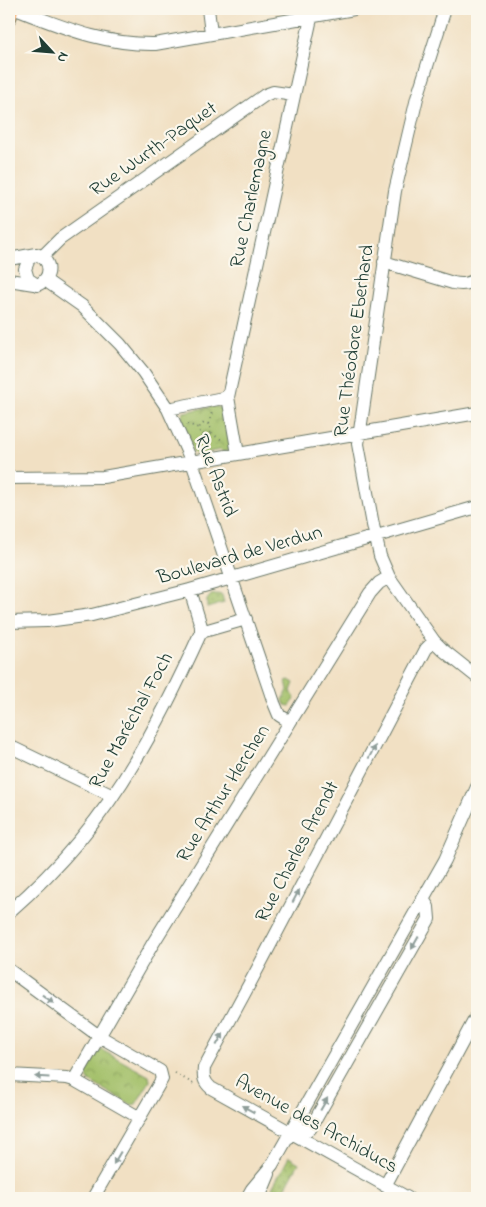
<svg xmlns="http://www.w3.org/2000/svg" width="486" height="1207" font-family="'Indie Flower',sans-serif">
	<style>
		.grass { fill: url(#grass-dots); stroke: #607e4e }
		.park { fill: url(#park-crowns); stroke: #607e4e }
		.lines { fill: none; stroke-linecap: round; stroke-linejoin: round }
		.minor-casing { stroke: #687666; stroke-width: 14 }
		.major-casing { stroke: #687666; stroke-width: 17 }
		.path { stroke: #687666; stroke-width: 2; stroke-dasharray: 1 4; stroke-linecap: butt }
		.minor { stroke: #fff; stroke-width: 12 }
		.major { stroke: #f8bd88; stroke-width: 15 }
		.oneway { fill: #8f9e9a }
		.labels { text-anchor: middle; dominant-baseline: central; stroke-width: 4.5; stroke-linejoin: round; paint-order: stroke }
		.street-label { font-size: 20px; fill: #1f3d34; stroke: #fbf7ec }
	</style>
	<defs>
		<pattern id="grass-dots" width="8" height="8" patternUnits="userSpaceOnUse" patternTransform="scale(1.25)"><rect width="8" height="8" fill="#a2bf67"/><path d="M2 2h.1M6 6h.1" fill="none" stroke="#839c56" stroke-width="1.8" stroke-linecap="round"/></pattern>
		<pattern id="park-crowns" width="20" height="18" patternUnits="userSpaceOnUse" patternTransform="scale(1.25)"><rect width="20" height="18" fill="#a2bf67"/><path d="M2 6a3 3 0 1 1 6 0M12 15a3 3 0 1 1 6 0" fill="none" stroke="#839c56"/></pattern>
	</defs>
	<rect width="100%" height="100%" fill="#fbf7ec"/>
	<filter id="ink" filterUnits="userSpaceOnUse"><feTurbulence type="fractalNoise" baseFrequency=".02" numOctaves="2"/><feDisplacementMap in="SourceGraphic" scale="10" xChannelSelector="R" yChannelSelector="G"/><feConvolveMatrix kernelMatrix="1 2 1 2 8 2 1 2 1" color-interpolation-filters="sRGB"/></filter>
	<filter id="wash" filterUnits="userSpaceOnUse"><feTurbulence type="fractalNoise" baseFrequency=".0096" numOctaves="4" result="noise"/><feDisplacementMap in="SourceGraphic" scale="20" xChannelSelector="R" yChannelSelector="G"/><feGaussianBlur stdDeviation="1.12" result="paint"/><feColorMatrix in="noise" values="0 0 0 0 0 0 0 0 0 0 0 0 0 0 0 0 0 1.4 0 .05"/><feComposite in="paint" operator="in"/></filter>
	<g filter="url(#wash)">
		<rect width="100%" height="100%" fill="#f1e0c3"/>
		<path class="grass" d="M217 594 222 595 224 603 207 608V600L211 595Z
			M289 1157 299 1163 282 1194H278L277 1191 272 1188Z"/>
		<path class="park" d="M214 406 221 408 223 410 229 439 231 440 232 445 227 451 223 452 220 450 204 453V455L199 456 193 452 188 442 189 437C185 429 178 421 184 412Z
			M289 680 294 683 291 691 295 699 290 706 285 705 283 700 288 690 286 681Z
			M102 1050 149 1076 150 1081 136 1104 131 1105 89 1081 86 1074 99 1051Z"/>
	</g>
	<g filter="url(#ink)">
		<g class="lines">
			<g class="minor-casing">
				<path id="minor" d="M15 9C63 27 103 45 155 44L354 9
					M208 9 211 33
					M445 9 417 98 395 191 358 444 373 525 380 556 389 577 434 641 443 650 477 677
					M36 254C53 260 52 279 37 285
					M36 254 29 259 25 269 28 279 37 285
					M42 257 60 239 265 95 273 92 294 95
					M9 259 36 254
					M384 262 453 283C463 285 469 284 477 279
					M9 280 34 284
					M45 280 82 306 120 344 143 372 168 409 192 462 274 703 279 715 290 722
					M168 409 228 397
					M238 454 228 397 313 9
					M9 478 103 477 477 413
					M9 622 47 621 92 615 190 590 477 507
					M201 632 246 619
					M9 746 113 796
					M9 912C58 869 102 818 135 761 160 720 181 676 201 632V626L190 590
					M9 970 99 1036 160 1071 162 1079 93 1198
					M9 1075 67 1078 74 1080 140 1118
					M74 1080 152 945 370 593 379 583 389 577
					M290 1132 310 1129 429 919 428 907 423 899
					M385 1186 477 1015
					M247 1198 252 1189 272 1165 445 860 477 787
					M259 1198 269 1174
					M408 1198 211 1088C204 1082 203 1077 204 1068L258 968 426 649 434 641"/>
			</g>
			<g class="major-casing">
				<path id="major" d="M9 17 11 9"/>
			</g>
			<path class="path" d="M187 424 199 428
				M209 424 212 412
				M210 433 211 430 209 424 204 423 200 426 199 430 201 434 206 436 210 433 224 441
				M196 446 204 435
				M9 926 13 923
				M175 1073 194 1084"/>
			<use href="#minor" class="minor"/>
			<use href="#major" class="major"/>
		</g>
		<defs><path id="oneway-solid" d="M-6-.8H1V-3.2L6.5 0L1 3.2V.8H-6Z" transform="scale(1.25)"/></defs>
		<g class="oneway">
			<use href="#oneway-solid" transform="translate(372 752) rotate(-62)"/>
			<use href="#oneway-solid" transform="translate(296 896) rotate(-62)"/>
			<use href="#oneway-solid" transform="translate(415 943) rotate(119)"/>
			<use href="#oneway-solid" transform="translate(48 999) rotate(36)"/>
			<use href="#oneway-solid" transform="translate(220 1039) rotate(-61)"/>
			<use href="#oneway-solid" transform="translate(42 1077) rotate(-177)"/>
			<use href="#oneway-solid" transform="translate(324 1104) rotate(-60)"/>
			<use href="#oneway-solid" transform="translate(248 1109) rotate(-151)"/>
			<use href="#oneway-solid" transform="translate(117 1158) rotate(120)"/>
		</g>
	</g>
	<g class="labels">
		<g class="street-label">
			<text transform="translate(154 150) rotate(-35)">Rue Wurth-Paquet</text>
			<text transform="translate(252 199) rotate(-78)">Rue Charlemagne</text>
			<text transform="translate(355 341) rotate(-82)">Rue Théodore Eberhard</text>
			<text transform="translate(215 476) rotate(69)">Rue Astrid</text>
			<text transform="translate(240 556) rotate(-16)">Boulevard de Verdun</text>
			<text transform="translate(132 721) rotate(-61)">Rue Maréchal Foch</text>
			<text transform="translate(224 794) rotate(-58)">Rue Arthur Herchen</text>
			<text transform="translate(298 852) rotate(-62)">Rue Charles Arendt</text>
			<text transform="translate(316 1125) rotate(29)">Avenue des Archiducs</text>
		</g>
	</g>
	<rect width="486" height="1207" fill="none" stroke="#fbf7ec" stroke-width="30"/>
	<g transform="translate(52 52) rotate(116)" stroke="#fbf7ec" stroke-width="4" paint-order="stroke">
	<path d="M0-4L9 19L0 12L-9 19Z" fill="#1f3d34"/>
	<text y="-8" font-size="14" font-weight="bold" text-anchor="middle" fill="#1f3d34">N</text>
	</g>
</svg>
